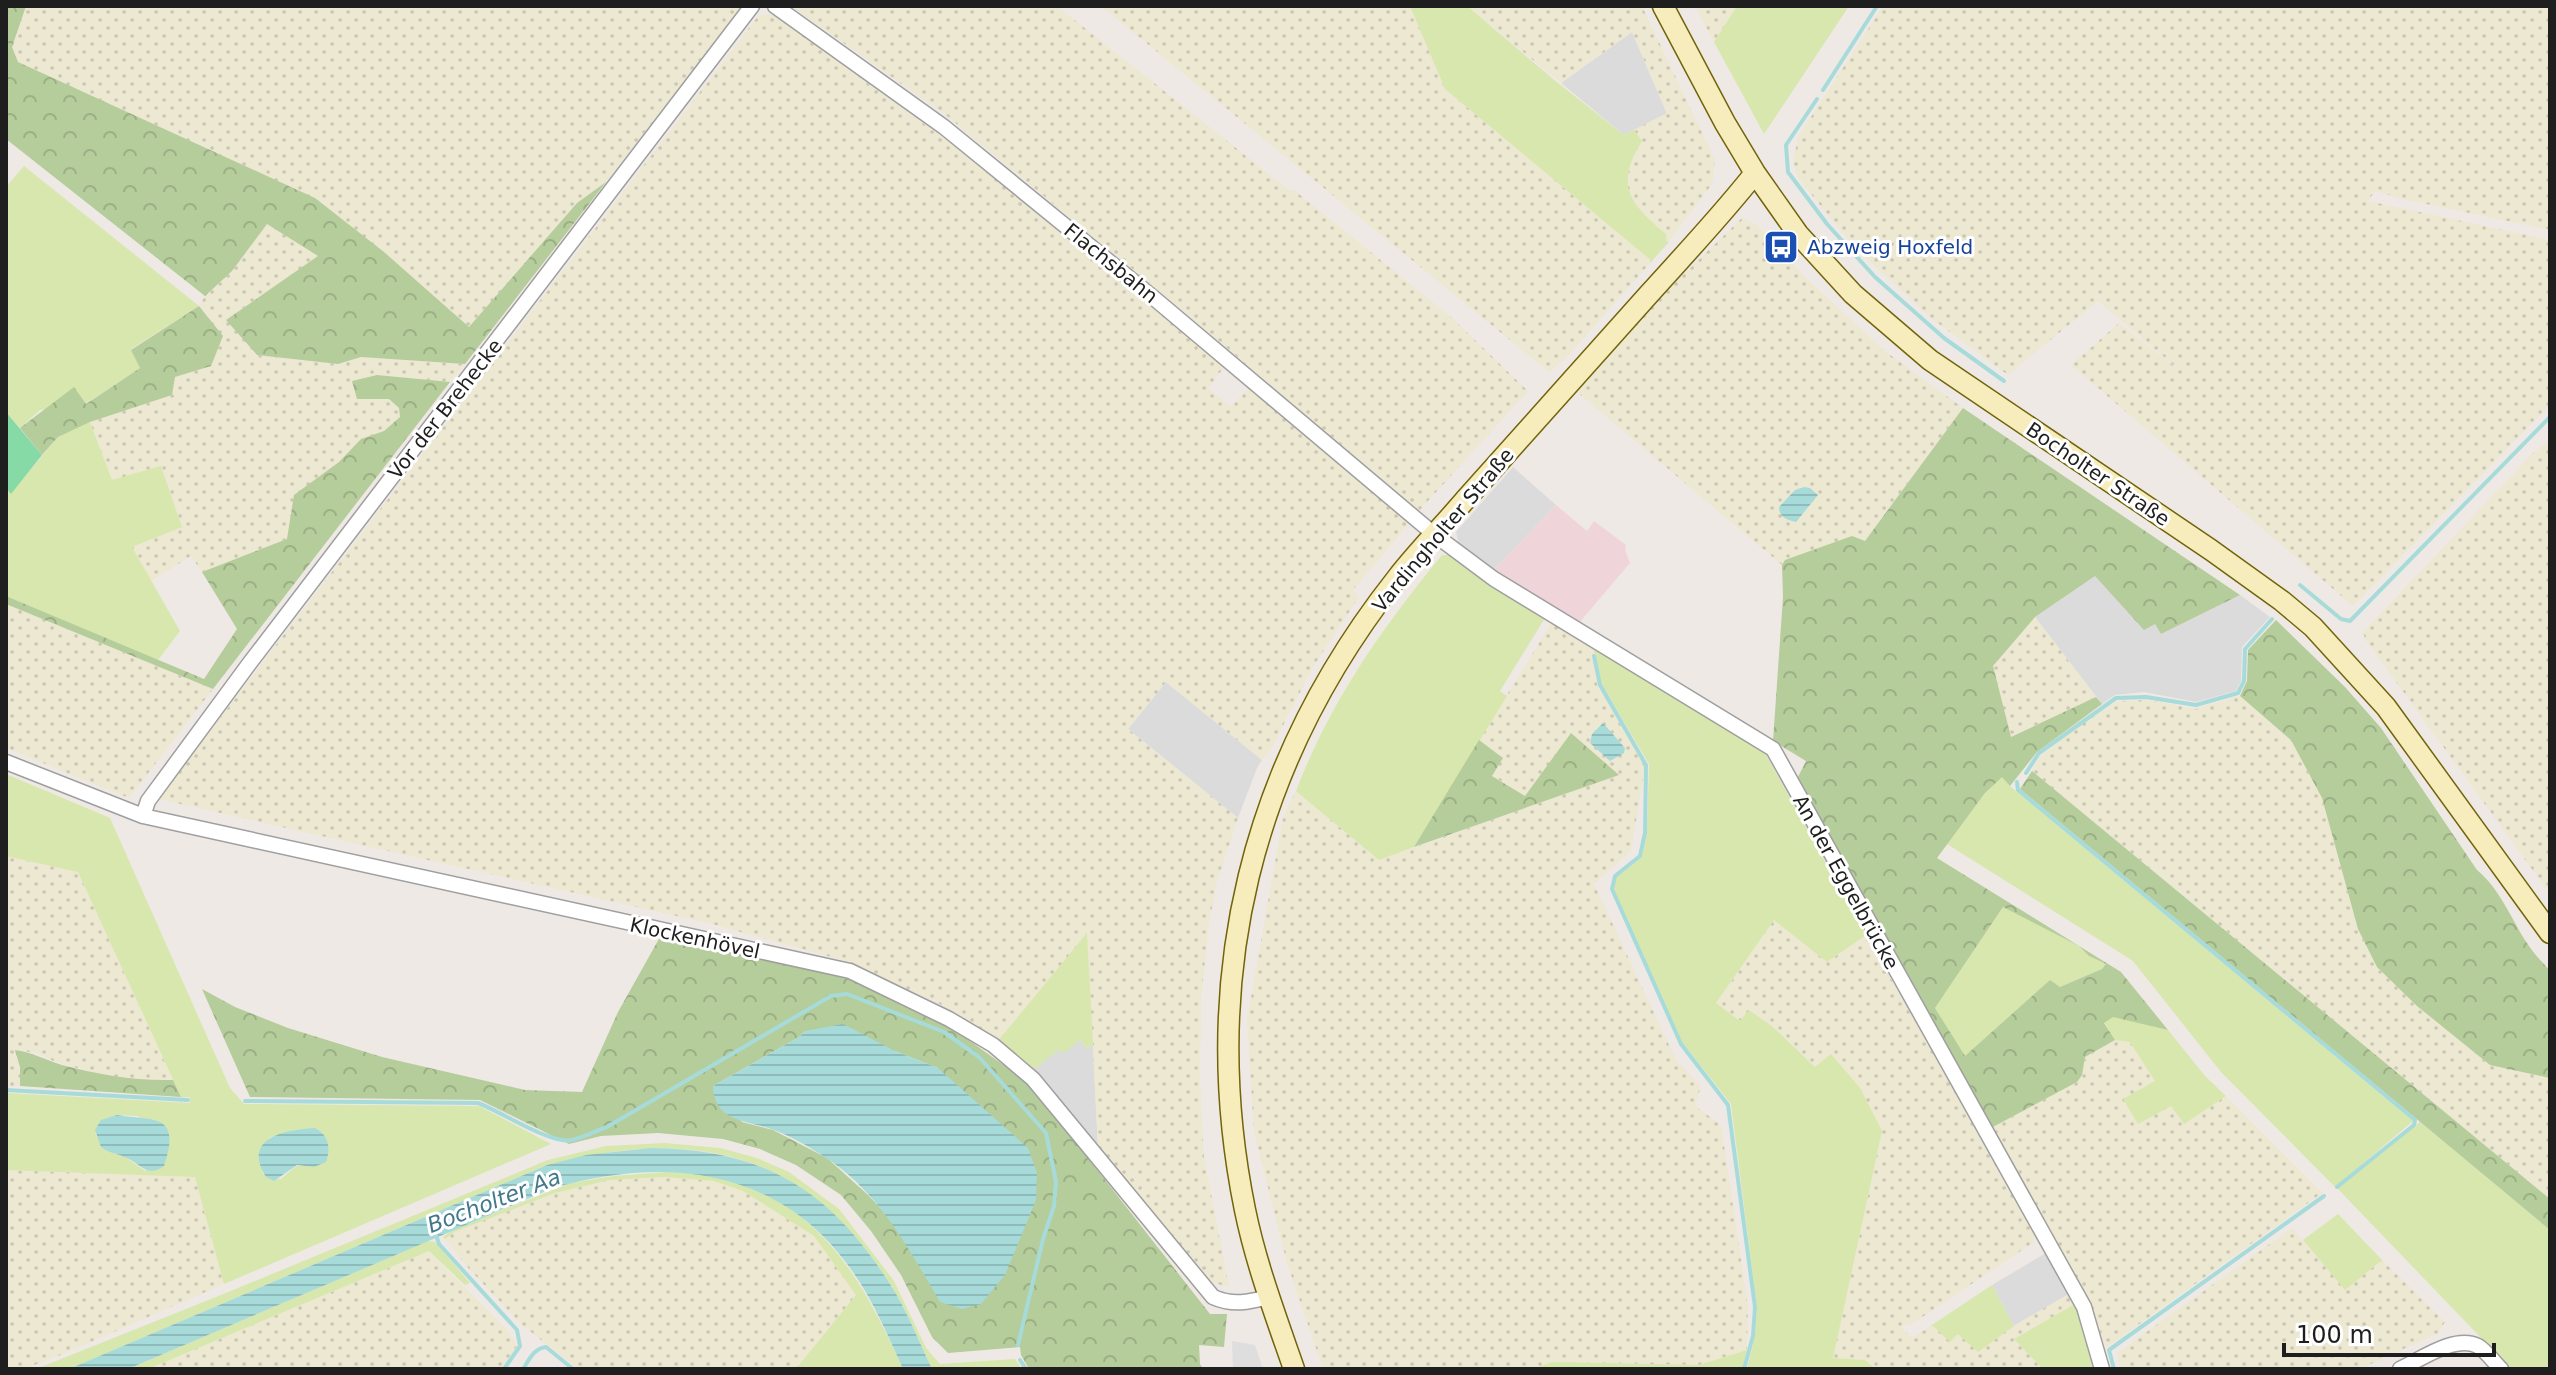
<svg xmlns="http://www.w3.org/2000/svg" width="2556" height="1375" font-family="'DejaVu Sans',sans-serif">
	<style>
		.residential { fill: #dcdbdc }
		.commercial { fill: #efd5da }
		.farmland { fill: url(#farmland-dots) }
		.grass { fill: #d7e7ad; fill-rule: evenodd }
		.forest { fill: url(#forest-crowns); fill-rule: evenodd }
		.pitch { fill: #86daa6 }
		.parking { fill: #dedede }
		.water { fill: url(#water-rules) }
		.lines { fill: none; stroke-linecap: round; stroke-linejoin: round }
		.stream { stroke: #a7dbda; stroke-width: 4 }
		.street-casing { stroke: #9f9f9f; stroke-width: 17 }
		.secondary-casing { stroke: #71640a; stroke-width: 23 }
		.street { stroke: #fff; stroke-width: 14 }
		.secondary { stroke: #f7ecbb; stroke-width: 20 }
		.labels { text-anchor: middle; dominant-baseline: central; stroke-width: 6; stroke-linejoin: round; paint-order: stroke }
		.transit-label { font-size: 20px; fill: #164399; stroke: #fff; text-anchor: start }
		.street-label { font-size: 20px; fill: #1e1e1e; stroke: #fff }
		.water-label { font-size: 22px; font-style: italic; fill: #43788b; stroke: #fff }
	</style>
	<defs>
		<pattern id="farmland-dots" width="8" height="8" patternUnits="userSpaceOnUse" patternTransform="scale(2)"><rect width="8" height="8" fill="#ede8d1"/><path d="M2 2h.1M6 6h.1" fill="none" stroke="#cbc7b3" stroke-width="1.8" stroke-linecap="round"/></pattern>
		<pattern id="forest-crowns" width="20" height="18" patternUnits="userSpaceOnUse" patternTransform="scale(2)"><rect width="20" height="18" fill="#b5cc9b"/><path d="M2 6a3 3 0 1 1 6 0M12 15a3 3 0 1 1 6 0" fill="none" stroke="#9baf85"/></pattern>
		<pattern id="water-rules" width="6" height="5" patternUnits="userSpaceOnUse" patternTransform="scale(2)"><rect width="6" height="5" fill="#a7dbda"/><path d="M0 2.5h6" fill="none" stroke="#8fbcbb"/></pattern>
	</defs>
	<rect width="100%" height="100%" fill="#efe9e5"/>
	<path class="residential" d="M1632 32 1667 114 1624 135 1561 83Z
		M1513 467 1556 505 1493 571 1459 545 1456 532Z
		M2095 576 2155 624 2161 634 2240 595 2270 617 2242 647 2241 681 2236 691 2196 702 2144 692 2115 695 2102 704 2035 617Z
		M1166 682 1262 760 1257 768 1238 818 1128 729Z
		M1080 1040 1087 1049 1093 1044 1098 1149 1031 1072 1059 1048Z
		M2046 1253 2069 1294 2014 1326 1992 1285Z"/>
	<path class="commercial" d="M1556 505 1587 531 1594 521 1626 545 1625 550 1630 563 1579 623 1493 571Z"/>
	<path class="farmland" d="M26 6H743L606 182 577 203 469 328 384 252 114 108 18 62 12 47Z
		M791 6H1057L1289 190H1294L1451 317 1528 391 1419 511 1188 315 947 116Z
		M1101 6H1410L1445 89 1652 261 1567 357 1549 372Z
		M1467 6H1642L1715 160 1712 184 1667 244 1666 234 1641 213 1630 200 1627 186 1630 160 1642 141 1634 130 1667 113 1632 32 1561 83Z
		M1695 6H1737L1714 42Z
		M1883 6H2550V230L2402 199 2375 191 2368 201 2550 240V405L2353 606 2071 365 2119 323 2183 373 2098 301 2008 375 1931 318 1855 248 1798 178 1793 162 1798 137Z
		M759 15H774L989 171 1225 366 1208 388 1231 407 1250 387 1411 521 1353 590 1359 597 1313 667 1270 751 1262 760 1166 682 1128 729 1238 818 1217 881 1208 930 1201 1001 1200 1083 1204 1157 1229 1287 1210 1282 1098 1149 1087 934 998 1041 942 1005 842 960 712 924 158 799Z
		M1742 218 1756 224 1808 280 1885 351 1963 408 1865 541 1785 560 1782 565 1577 392 1663 294Z
		M267 223 319 256 227 319 257 355 338 364 361 357 465 364 450 382 377 375 389 399 399 408 400 417 384 431 361 439 339 462 287 539 202 572 191 556 150 582 132 547 182 527 162 467 112 481 90 422 172 395 175 377 211 366 208 315 199 306 205 296 232 271Z
		M2550 440V894L2365 639 2363 632 2533 453Z
		M6 604 213 689 129 798 6 748Z
		M2035 617 2096 697 2010 737 1993 666Z
		M1552 622 1594 648 1595 654 1592 655 1597 684 1645 766 1631 851 1594 884 1676 1060 1701 1086 1695 1106 1721 1125 1748 1307 1747 1350 1699 1365 1553 1362 1533 1369H1323L1287 1263 1254 1132 1247 1020 1283 817 1296 791 1379 860 1618 775 1525 796 1491 775 1503 758 1479 740Z
		M2240 696 2291 740 2322 798 2358 929 2377 967 2417 1006 2490 1065 2550 1078V1199L2032 771 2040 756 2082 723 2118 701 2149 700 2196 709Z
		M6 856 78 872 173 1080 138 1081 107 1076 58 1063 36 1053 16 1050 20 1067V1086L6 1087Z
		M1774 920 1827 962 1866 935 2034 1231V1242L1912 1324 1900 1326 1912 1338 1932 1325 1950 1341 1958 1333 1978 1352 2001 1333 2069 1294 2075 1304 2014 1339 2043 1369H1875L1865 1360 1833 1358 1882 1131 1830 1055 1816 1067 1773 1027 1750 1010 1741 1021 1716 1004Z
		M2115 1040 2130 1042 2183 1124 2226 1096 2322 1193 2106 1348 2089 1302 1991 1128 2077 1082 2082 1075 2085 1057Z
		M6 1170 195 1177 224 1284 61 1355 24 1369H6Z
		M665 1177 714 1181 743 1191 814 1236 856 1295 799 1365 792 1369H578L522 1325 469 1269 445 1239 454 1232 555 1193 609 1180Z
		M2292 1228 2345 1289 2382 1260 2445 1322 2438 1333 2360 1369H2120L2117 1353Z
		M429 1251 509 1332 517 1346 501 1369H148Z"/>
	<path class="grass" d="M1410 6H1467L1553 79 1624 135 1634 130 1642 141C1614 186 1630 204 1666 234L1667 244 1652 261 1445 89Z
		M1737 6H1849L1764 134 1714 42Z
		M24 166 199 306 131 349 140 368 85 404 40 410 20 428 6 412V187Z
		M90 422 112 480 161 466 182 527 132 547 180 631 158 660 6 596V488L11 493 58 437Z
		M1442 555H1449L1475 575 1545 618 1500 691 1507 696 1414 847 1379 860 1296 791C1330 702 1382 628 1442 555Z
		M1594 648 1765 753 1866 935 1827 962 1774 920 1716 1003 1740 1021 1749 1010 1773 1027 1815 1067 1831 1054 1860 1088 1882 1131 1833 1358 1865 1360 1875 1369H1747L1755 1336 1757 1308 1731 1104 1682 1042 1614 889 1616 877 1642 857 1647 833 1649 764 1602 685Z
		M6 774 110 818 230 1088 244 1104 479 1106 551 1144 224 1284 195 1177 6 1170V1093L190 1103V1097H181L78 872 6 856ZM117 1115 138 1116 168 1136V1153L145 1171 96 1136C94 1123 107 1120 117 1115ZM303 1129 328 1143V1157L314 1167C293 1163 296 1167 281 1179L266 1177 262 1172 269 1138Z
		M2002 776 2010 786 2413 1121 2335 1187 2221 1072 2133 961 1947 844 1985 793Z
		M2003 907 2079 946 2089 956 2106 964 2102 969 2060 987 2050 980 1965 1057 1935 1008Z
		M1087 933 1093 1044 1087 1049 1080 1040 1063 1054 1059 1049 1031 1072 998 1041Z
		M2113 1016 2168 1030 2205 1076 2226 1096 2184 1124 2171 1106 2138 1124 2123 1099 2155 1081 2130 1042 2115 1040 2104 1022Z
		M2420 1122 2550 1230V1369H2511L2337 1188Z
		M665 1143 720 1148 757 1158 789 1172 839 1209 894 1281 926 1348 940 1364 1015 1359 1022 1369H932C920 1344 909 1316 895 1292 809 1152 700 1126 547 1165L69 1369H36L226 1293 548 1160 606 1146Z
		M681 1171C808 1185 855 1263 903 1369H792L799 1365 856 1295 814 1236 743 1191 714 1181 665 1177 609 1180 555 1193 454 1232 445 1239 443 1237 454 1229 571 1183 614 1176Z
		M2338 1214 2382 1260 2345 1290 2303 1240Z
		M428 1241 435 1242 470 1283 465 1285 429 1251 148 1369H128Z
		M1992 1285 2014 1326 1978 1352 1958 1334 1950 1342 1932 1325Z
		M2075 1304 2090 1345 2095 1369H2043L2014 1339Z
		M1747 1350 1742 1369H1533L1552 1362 1699 1365Z"/>
	<path class="forest" d="M6 6H26L12 47 18 62 315 198 384 252 469 327 577 203 606 182 465 364 361 357 338 364 257 355 226 320 318 256 267 224 232 271 205 296 6 139Z
		M199 306 223 336 211 366 175 377 172 395 90 422 58 437 42 455 20 428 74 387 86 404 140 368 131 350Z
		M377 375 450 382 213 689 6 604V596L204 679 237 629 202 572 287 539 294 495 339 462 361 439 384 431 400 417 399 408 389 399H357L352 381Z
		M1963 408 2240 595 2161 634 2155 624 2144 630 2095 576 2035 617 1993 666 2011 737 2096 697 2102 704 2037 752 2010 786 2002 777 1985 793 1937 858 2121 972 2168 1030 2113 1017 2104 1023 2115 1040 2085 1057 2082 1075 2077 1082 1991 1128 1797 779 1806 761 1773 741 1783 597 1782 565 1785 560 1852 536 1865 541ZM2003 907 2079 946 2089 956 2106 964 2102 969 2060 987 2050 980 1965 1056 1935 1008Z
		M2276 620 2345 687 2381 728 2477 870C2502 891 2511 920 2529 946 2535 955 2543 963 2550 971V1078L2490 1065 2417 1006 2377 967 2358 929 2322 798 2291 740 2240 696 2247 681 2248 650Z
		M1571 733 1619 775 1414 847 1479 740 1503 758 1492 776 1525 796Z
		M2032 771 2550 1199V1230L2020 789Z
		M660 937 852 979 952 1028 1030 1084 1210 1314H1227L1224 1347 1199 1345 1200 1364 1203 1369H1029L1021 1355 1020 1347 948 1353 932 1337 901 1275 871 1231 841 1195 796 1165 760 1149 723 1139 658 1133 601 1136 569 1144 480 1100 250 1097 202 989 235 1007 288 1028 382 1057 525 1090 582 1092 618 1012ZM805 1031 895 1051 938 1068 925 1276 912 1251 886 1214 867 1194 827 1158 773 1130 742 1122 713 1086 799 1037Z
		M15 1050C32 1052 45 1060 62 1065 100 1075 134 1081 173 1080L181 1097 20 1086V1067Z"/>
	<path class="pitch" d="M6 412 42 455 11 494 6 488Z"/>
	<path class="parking" d="M1232 1341 1255 1345 1263 1369H1233Z"/>
	<path class="water" d="M1804 487 1810 488 1818 495 1796 522C1787 520 1779 517 1779 507L1795 490Z
		M1603 723 1625 748 1624 753 1610 761 1590 743 1592 734Z
		M843 1024 895 1051 938 1068 1028 1148 1037 1173 1036 1200 1005 1275 981 1304 962 1309 940 1302C909 1249 879 1192 826 1158 810 1147 789 1135 771 1129 744 1120 714 1121 713 1086L799 1037 805 1031Z
		M117 1115C153 1121 182 1112 164 1166 147 1178 142 1165 127 1158 118 1153 110 1154 101 1147L95 1130 101 1120Z
		M315 1128C329 1135 331 1149 326 1162L314 1167 297 1165 274 1181 266 1177C241 1137 286 1130 315 1128Z
		M651 1148C768 1149 834 1193 895 1292 909 1316 920 1344 932 1369H903C888 1336 874 1302 853 1272 781 1168 667 1155 553 1188L128 1369H69L547 1165 586 1155Z"/>
	<g class="lines">
		<path class="stream" d="M1823 90 1877 6
			M1817 99 1786 145 1788 172 1827 224 1875 277 1944 338 2004 381
			M2300 585 2341 619 2350 621 2550 417
			M1594 656 1600 685 1646 765 1645 833 1640 856 1615 876 1612 889 1681 1044 1728 1105 1755 1307 1753 1336 1744 1369
			M2026 773 2039 753 2116 698 2146 697 2196 705 2238 693 2244 681 2245 649 2272 619
			M2017 782 2018 790 2415 1120 2414 1125 2337 1187
			M6 1090 188 1100
			M245 1101 478 1103C500 1111 552 1145 571 1140 583 1138 595 1131 607 1127L831 996 847 994 944 1032 979 1057 1046 1133 1056 1182 1054 1206 1043 1239 1018 1345
			M436 1235 439 1244 517 1330 520 1346 504 1369
			M1020 1360 1026 1369
			M523 1369C529 1360 534 1348 546 1347L573 1369
			M2114 1369 2109 1350 2324 1196"/>
		<g class="street-casing">
			<path id="street" d="M775 6 944 127 1155 299 1435 535 1494 579 1773 749 2084 1307 2102 1369
				M6 762 143 816 850 971 949 1019 993 1045 1033 1079 1213 1297C1233 1306 1249 1302 1269 1297
				M143 816 148 801 249 664 752 6
				M2400 1369C2420 1360 2455 1334 2478 1346 2486 1351 2494 1362 2501 1369"/>
		</g>
		<g class="secondary-casing">
			<path id="secondary" d="M1663 6 1725 123 1755 173 1798 234 1853 294 1930 360 2211 550 2282 601 2313 627 2386 707 2550 933
				M1294 1369C1276 1317 1256 1264 1245 1210 1198 979 1251 763 1397 578 1418 551 1443 526 1465 500 1527 431 1588 362 1650 293 1685 254 1722 215 1755 173"/>
		</g>
		<use href="#street" class="street"/>
		<use href="#secondary" class="secondary"/>
	</g>
	<defs>
		<g id="bus-square" transform="scale(1.8)"><rect x="-9" y="-9" width="18" height="18" rx="4" fill="#1a4fb4" stroke="#fff"/><path d="M-5-6H5V4H4V6H2V4H-2V6H-4V4H-5ZM-3.5-4V0h7V-4ZM-3.5 1.2v1.5H-2V1.2ZM2 1.2v1.5H3.5V1.2Z" fill="#fff"/></g>
	</defs>
	<g fill-rule="evenodd">
		<use href="#bus-square" x="1781" y="247"/>
	</g>
	<g class="labels">
		<g class="transit-label">
			<text x="1807" y="247">Abzweig Hoxfeld</text>
		</g>
		<g class="street-label">
			<text transform="translate(1111 263) rotate(39)">Flachsbahn</text>
			<text transform="translate(445 409) rotate(-52)">Vor der Brehecke</text>
			<text transform="translate(2098 474) rotate(34)">Bocholter Straße</text>
			<text transform="translate(1443 530) rotate(-50)">Vardingholter Straße</text>
			<text transform="translate(1846 882) rotate(61)">An der Eggelbrücke</text>
			<text transform="translate(695 938) rotate(12)">Klockenhövel</text>
		</g>
		<g class="water-label">
			<text transform="translate(494 1201) rotate(-21)">Bocholter Aa</text>
		</g>
	</g>
	<rect width="2556" height="1375" fill="none" stroke="#1e1e1e" stroke-width="16"/>
	<path d="M2284 1343v12h210v-12" fill="none" stroke="#1e1e1e" stroke-width="4"/>
	<text x="2296" y="1343" font-size="24" fill="#1e1e1e" stroke="#ffffff" stroke-width="6" paint-order="stroke">100 m</text>
</svg>
